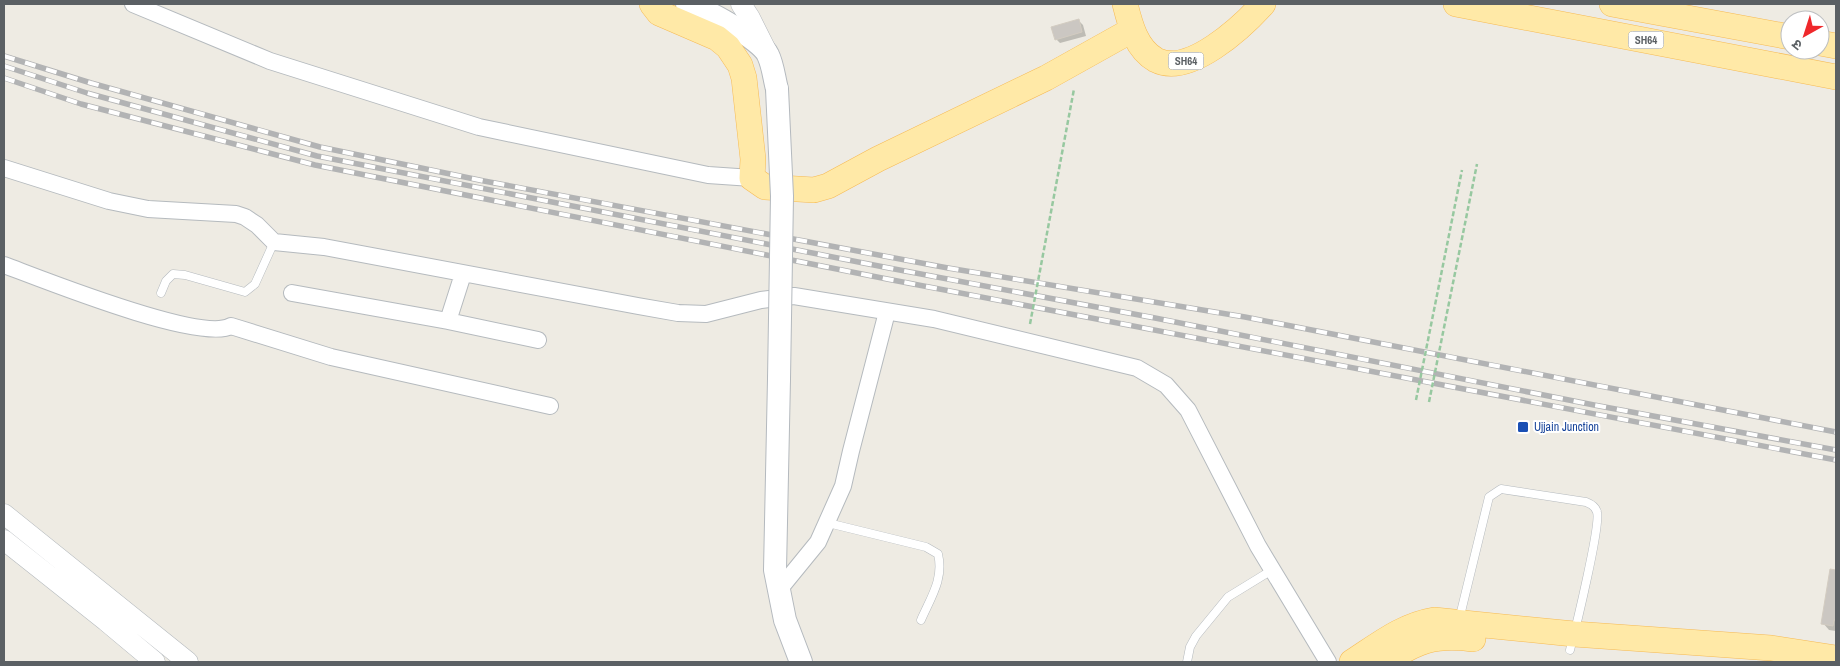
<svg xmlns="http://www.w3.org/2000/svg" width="1840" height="666" font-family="'Archivo Narrow','Noto Sans Devanagari',sans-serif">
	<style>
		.shadow { fill: #0003 }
		.building { fill: #cbc7c2; stroke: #d3ccc1 }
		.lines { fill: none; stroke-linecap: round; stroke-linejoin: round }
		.service-casing { stroke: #b5babe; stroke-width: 9 }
		.minor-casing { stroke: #b5babe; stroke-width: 18 }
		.tertiary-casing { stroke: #b5babe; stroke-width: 21 }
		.secondary-casing { stroke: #b4b9be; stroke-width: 24 }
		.primary-casing { stroke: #f6ba54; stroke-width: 26 }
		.service { stroke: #fff; stroke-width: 8 }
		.minor { stroke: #fff; stroke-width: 16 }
		.tertiary { stroke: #fff; stroke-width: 20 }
		.secondary { stroke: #fff; stroke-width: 22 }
		.primary { stroke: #ffe9a7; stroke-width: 25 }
		.rail-casing { stroke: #b2b3b4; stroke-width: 5.5 }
		.rail { stroke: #fff; stroke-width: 4; stroke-dasharray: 11; stroke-linecap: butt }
		.secondary-bridge-casing { stroke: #b4b9be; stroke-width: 24; stroke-linecap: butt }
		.path-bridge { stroke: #97c8a0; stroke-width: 2.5; stroke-dasharray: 5 2.5; stroke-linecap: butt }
		.secondary-bridge { stroke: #fff; stroke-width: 22 }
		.transit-dot { fill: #1a4fb4; stroke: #fff; stroke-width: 2 }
		.labels { text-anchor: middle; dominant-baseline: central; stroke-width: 4; stroke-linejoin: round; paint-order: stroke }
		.shield { fill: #fff; stroke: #8c9092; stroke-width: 1 }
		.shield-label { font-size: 11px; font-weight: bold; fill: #5b6064 }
		.transit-label { font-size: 12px; fill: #164399; stroke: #fff; text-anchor: start }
	</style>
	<rect width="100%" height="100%" fill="#eeebe3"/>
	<path class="shadow" d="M1079 21 1083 25 1086 36 1060 43 1056 39Z
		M1830 577 1836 578V631L1829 630 1823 623Z"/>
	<path class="building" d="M1079 19 1082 32 1055 40 1051 27Z
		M1830 569 1836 570V620H1834L1833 626 1821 624Z"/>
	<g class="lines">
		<g class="service-casing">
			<path id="service" d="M161 293 166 281 173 274 185 275 245 292 255 284 274 242
				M828 523 926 547 938 554C944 579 931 597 921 620
				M1459 620 1489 497 1501 489 1586 502C1591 504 1596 507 1597 512 1601 525 1575 631 1570 650
				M1187 662 1190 647 1196 636 1228 597 1272 570"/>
		</g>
		<g class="minor-casing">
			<path id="minor" d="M133 4 270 61 479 127 708 175 752 178
				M4 168 109 201 148 209 236 214 245 217 257 225 274 242 324 247 638 306 678 313 706 314 761 300 794 296 934 319 1137 368 1166 385 1188 410 1258 546 1328 662
				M4 265C42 279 200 343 231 326L331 357 550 406
				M292 293 448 321 463 274
				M448 321 538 340
				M778 591 818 542 843 486 851 451 887 312"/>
		</g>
		<g class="tertiary-casing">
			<path id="tertiary" d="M741 4 750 18 766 50
				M4 514 188 662
				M4 540 106 621 155 662"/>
		</g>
		<g class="secondary-casing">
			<path id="secondary" d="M687 4C705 9 761 39 768 55 773 65 774 78 777 89
				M779 379 775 570 785 620 801 662"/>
		</g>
		<g class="primary-casing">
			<path id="primary" d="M652 4 659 13 717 38 728 47 740 65 744 78 753 159 752 178 765 187 814 190 828 186 878 159 1046 78 1132 30
				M1125 4C1130 24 1136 49 1156 60 1189 77 1242 27 1263 4
				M1456 4 1836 77
				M1612 4 1790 37
				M1820 43 1836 46
				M1352 662C1378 645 1403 625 1434 620L1574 634 1771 648 1836 658
				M1385 662C1417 641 1434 634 1473 639"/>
		</g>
		<use href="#service" class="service"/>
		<use href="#minor" class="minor"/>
		<use href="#tertiary" class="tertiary"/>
		<use href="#secondary" class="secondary"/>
		<use href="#primary" class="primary"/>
		<g class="rail-casing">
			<path id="rail" d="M4 56 91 83 320 147 484 181 948 268 1245 317 1836 432
				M4 66 87 93 317 156 889 268 1155 318 1594 405 1836 450
				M4 78 81 104 315 165 887 279 1836 460"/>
		</g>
		<use href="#rail" class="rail"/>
		<g class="secondary-bridge-casing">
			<path id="secondary-bridge" d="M777 89 782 196 779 379"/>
		</g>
		<path class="path-bridge" d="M1030 324 1074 89
			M1416 400 1462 170
			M1429 402 1477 164"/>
		<use href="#secondary-bridge" class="secondary-bridge"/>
	</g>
	<rect class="transit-dot" x="1517" y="421" width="12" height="12" rx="2.5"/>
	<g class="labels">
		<g class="shield">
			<rect x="1628.5" y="31.5" width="35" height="17" rx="4"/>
			<rect x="1168.5" y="52.5" width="35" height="17" rx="4"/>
		</g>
		<g class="shield-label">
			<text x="1646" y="40">SH64</text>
			<text x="1186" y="61">SH64</text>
		</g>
		<g class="transit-label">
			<text x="1534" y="427">Ujjain Junction</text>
		</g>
	</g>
	<rect width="1840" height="666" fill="none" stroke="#5b6064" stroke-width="10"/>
	<g transform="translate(1805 35) rotate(219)"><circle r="24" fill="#ffffff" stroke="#bdbfc1"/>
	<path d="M0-4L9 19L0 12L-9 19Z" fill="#ef282b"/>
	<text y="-8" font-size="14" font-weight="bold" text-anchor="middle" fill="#5b6064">उ</text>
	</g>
</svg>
